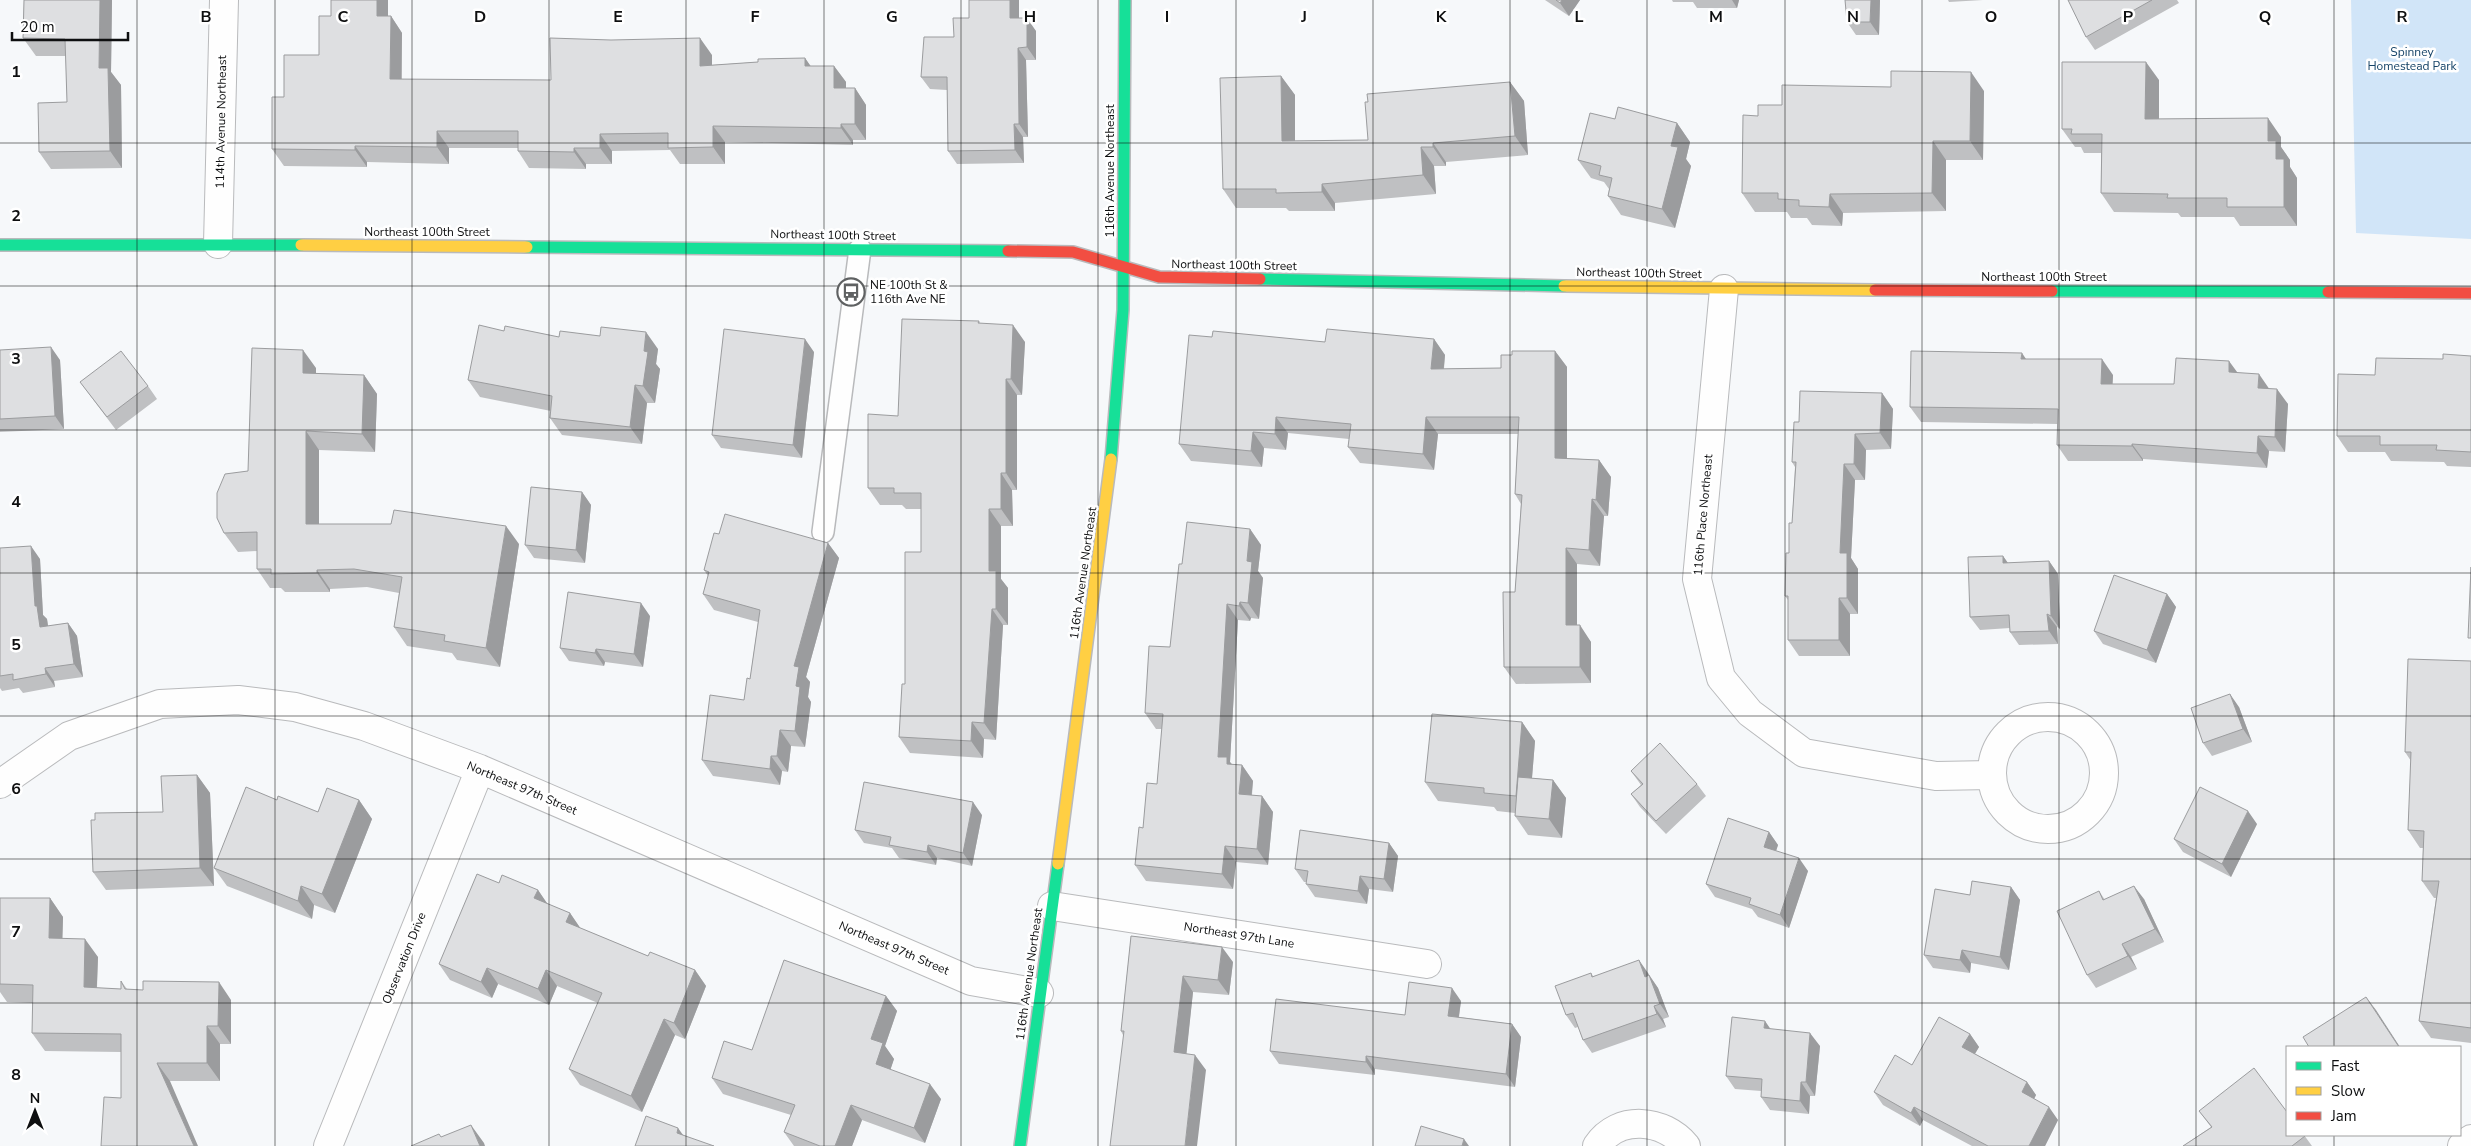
<svg xmlns="http://www.w3.org/2000/svg" width="2471" height="1146" font-family="'Nunito Sans',sans-serif">
	<style>
		.green { fill: #d1e5f8 }
		.lines { fill: none; stroke-linecap: round; stroke-linejoin: round }
		.lane-casing { stroke: #b9babc; stroke-width: 24 }
		.street-casing { stroke: #b9babc; stroke-width: 30 }
		.fast-casing { stroke: #b9babc; stroke-width: 14 }
		.slow-casing { stroke: #b9babc; stroke-width: 14 }
		.jam-casing { stroke: #b9babc; stroke-width: 14 }
		.lane { stroke: #fefefe; stroke-width: 21 }
		.street { stroke: #fefefe; stroke-width: 28 }
		.fast { stroke: #16e098; stroke-width: 11 }
		.slow { stroke: #ffcf43; stroke-width: 11 }
		.jam { stroke: #f24e42; stroke-width: 11 }
		.wall { fill: #bfc0c2 }
		.shaded-wall { fill: #9b9c9e }
		.building { fill: #dedfe1; stroke: #9b9c9e }
		.grid { fill: none; stroke: #0e0f10; stroke-width: 1; stroke-opacity: 0.55 }
		.labels { text-anchor: middle; dominant-baseline: central; stroke-width: 5; stroke-linejoin: round; paint-order: stroke }
		.park-label { font-size: 12px; fill: #154367; stroke: #fff }
		.street-label { font-size: 12px; fill: #0e0f10; stroke: #fff }
		.poi-label { font-size: 12px; fill: #0e0f10; stroke: #fff; text-anchor: start }
		.grid-label { font-size: 16px; text-anchor: middle; font-weight: bold; fill: #0e0f10; stroke: #fff; stroke-width: 5; stroke-linejoin: round; paint-order: stroke }
	</style>
	<rect width="100%" height="100%" fill="#f6f8fa"/>
	<path class="green" d="M2351 0H2471V239L2356 233Z"/>
	<g class="lines">
		<g class="lane-casing">
			<path id="lane" d="M823 532 860 249"/>
		</g>
		<g class="street-casing">
			<path id="street" d="M218 244 224 0
				M1724 289 1697 579 1721 678 1750 713 1804 753 1936 776 1991 775
				M1992 773a56 56 0 1 1 112 0a56 56 0 1 1-112 0Z
				M0 784 69 736 160 704 238 700 295 707 364 726 480 769 971 981 1039 993
				M1052 906 1427 964
				M328 1146 480 769
				M1597 1146C1618 1114 1664 1119 1686 1146
				M2462 1146 2471 1139"/>
		</g>
		<g class="fast-casing">
			<path id="fast" d="M0 245H301
				M527 247 1008 251
				M1260 279 1564 286
				M2052 291 2328 292
				M1111 459 1123 310 1125 0
				M1020 1146 1058 864"/>
		</g>
		<g class="slow-casing">
			<path id="slow" d="M301 245 527 247
				M1564 286 1875 290
				M1058 864 1111 459"/>
		</g>
		<g class="jam-casing">
			<path id="jam" d="M1008 251 1073 252 1159 277 1260 279
				M1875 290 2052 291
				M2328 292 2471 293"/>
		</g>
		<use href="#lane" class="lane"/>
		<use href="#street" class="street"/>
		<use href="#fast" class="fast"/>
		<use href="#slow" class="slow"/>
		<use href="#jam" class="jam"/>
	</g>
	<path class="wall" d="M24 0H112L111 72 121 85 122 168 51 169 39 152 67 102 66 56H36L23 38Z
		M388 0V16H391L402 33V79L551 80 712 55V65L758 62 805 58 810 66H834L846 82V88H855L866 105V140H853V145L725 142V164H680L670 150 612 151V164H586V169L529 168 518 151V148H449V164L367 162V167L284 166 272 149 319 55 331 16Z
		M969 0H1019V18L1036 31V60H1026L1028 137H1023L1024 163 957 164 948 151 947 90 930 89 921 77 969 18Z
		M1545 0H1580L1569 16Z
		M1672 0H1739L1737 8H1697L1693 2H1673Z
		M1845 0H1880L1879 35H1856L1847 22Z
		M1948 0H1983L1949 2Z
		M2068 0H2177L2179 3 2095 50 2086 37Z
		M1281 76 1295 95V141L1368 140 1510 82 1524 101 1528 155 1446 162V166H1434L1436 194 1335 203V211H1289L1286 208H1236L1223 189Z
		M2159 80V119L2281 137V147L2290 160V167L2297 178V226H2240L2234 217H2181L2178 213 2114 212 2101 193V153H2084L2081 147H2075L2062 129Z
		M1984 91 1983 160H1946V211L1843 213 1842 226 1812 225 1807 218H1791L1787 212H1755L1742 193 1758 116 1782 105Z
		M1615 119 1677 123 1690 142 1686 159 1691 166 1675 228 1621 215 1608 196 1609 189 1604 182 1591 178 1578 160Z
		M979 321 980 323 1025 342 1022 395H1017V490H1012L1013 526H1001V579L1008 588V625H1003L996 740 984 739 983 758 910 753 899 737 921 552V509H906L902 505H880L868 488 898 416Z
		M559 337 658 349 656 364 660 369 655 403H647L642 444 562 435 550 418 551 411 480 397 468 380Z
		M1212 337 1325 342 1434 339 1445 355 1444 369 1501 368 1512 355 1555 351 1567 367V458L1599 460 1611 477 1608 516H1604L1600 566 1577 564V625L1591 642V683L1516 684 1504 667 1515 592 1521 504 1515 494 1518 434H1438L1434 470 1360 463 1348 447 1349 439 1288 433 1286 450 1264 448 1262 467 1191 461 1179 444Z
		M0 350 60 360 64 429 0 432Z
		M814 352 802 458 721 448 712 435Z
		M2471 356V467L2447 466 2444 462 2391 461 2385 452H2348L2337 436 2443 359Z
		M2026 359 2113 375 2112 384H2174L2238 373 2269 389 2288 404 2285 452 2269 451 2267 468 2143 459V461H2068L2057 445 2058 424 1921 422 1910 407Z
		M316 368V373L364 375 377 394 375 452 319 450V524L519 544 500 667 457 660 452 653 407 646 394 627 399 593 367 587 330 589V592H285L281 588H270L257 569V551L238 552 224 533 248 471Z
		M80 382 148 386 157 399 116 430Z
		M1882 393 1893 409 1891 449 1866 450 1865 480H1855L1851 558 1858 569V614H1850V656H1799L1788 640V600L1785 596 1792 523 1795 467 1792 462Z
		M582 492 591 505 585 563 534 558 525 545Z
		M1250 529 1261 545 1258 571 1263 578 1259 619 1251 618 1250 621 1238 620 1230 762 1232 764 1242 765 1253 781 1252 795 1262 796 1273 812 1268 865 1236 862 1233 889 1146 881 1135 865 1143 828 1157 784 1162 729H1156L1145 713 1170 647Z
		M719 534 828 543 839 558 806 677 810 682 808 697 811 702 805 747 791 746 788 772 782 771 780 785 713 776 702 760 744 700 750 679 758 622 714 610 703 594 708 576 704 570Z
		M0 548 40 559 43 615 47 619 48 626 68 623 77 636 83 677 54 681 55 687 23 693 19 688 2 691 0 688Z
		M2003 556 2008 563 2049 561 2058 574 2060 629 2057 627 2058 644 2019 645 2010 632V628L1980 630 1970 617Z
		M2167 594 2176 607 2156 663 2103 644 2094 631Z
		M650 616 643 667 605 662 604 666 569 661 560 648Z
		M2471 661V1043L2431 1038 2419 1021 2436 898H2434L2422 881 2423 848H2420L2408 830 2411 761 2405 752Z
		M2239 707 2252 742 2212 756 2203 743Z
		M1522 722 1535 741 1532 778 1553 780 1566 798 1562 838 1528 835 1515 816V813L1497 811 1494 807 1438 801 1425 782Z
		M1631 771 1697 784 1706 796 1666 834 1640 807 1631 794 1641 785Z
		M197 775 210 793 214 886 106 890 93 872 95 820 163 812Z
		M277 800 318 812 359 800 372 819 335 913 314 905 312 919 227 886 214 868Z
		M982 815 972 866 937 858 936 865 899 858 892 848 864 843 855 830Z
		M2257 824 2231 877 2183 852 2174 839Z
		M1769 832 1778 845 1776 851 1808 871 1789 928 1758 917 1752 909 1715 897 1706 884Z
		M1389 843 1398 856 1393 892 1369 889 1367 904 1315 897 1306 884 1307 882H1304L1295 869Z
		M499 883 538 890 547 904 570 913 580 928 648 956 695 970 706 986 685 1039 675 1035 642 1112 580 1085 569 1069 598 1003 557 986 549 1005 498 984 492 998 450 980 439 964Z
		M2011 887 2020 900 2009 970 1971 963 1970 973 1933 968 1924 955 1970 895Z
		M2099 891 2105 900 2144 899 2164 942 2131 957 2137 969 2096 988 2087 975Z
		M0 898H50L63 917 62 939 98 957 97 988 121 989V981L127 989 231 1000V1044H220V1081H170L121 1098V1052L45 1051 32 1033 33 1003 7 1002 0 992Z
		M1131 936 1233 962 1229 995 1193 992 1186 1054 1206 1070 1123 1035 1121 1031Z
		M1591 973 1593 976 1648 973 1658 988 1669 1017 1663 1019 1666 1027 1592 1053 1583 1040 1578 1027 1575 1028 1566 1015Z
		M886 996 897 1011 885 1046 894 1059 890 1070 941 1099 925 1143 862 1120 852 1146H794L784 1132 791 1115 723 1094 712 1078 752 1050Z
		M1461 1001 1459 1017 1512 1024 1521 1037 1515 1087 1375 1069V1075L1279 1064 1270 1051Z
		M1771 1029 1820 1046 1815 1096H1810L1809 1114 1770 1110 1761 1097V1091L1735 1089 1726 1076Z
		M1970 1034 1979 1047 1975 1054 2027 1082 2036 1095 2034 1099 2058 1120 2045 1146H1972L1923 1120 1920 1126 1883 1105 1874 1092 1912 1065Z
		M2199 1111 2304 1135 2312 1146H2183L2211 1127Z"/>
	<path class="shaded-wall" d="M100 0H112L111 72 121 85 122 168 110 151 99 68Z
		M377 0H388V33L377 16Z
		M1010 0H1019V31L1010 18Z
		M1562 0H1580L1569 16 1560 3Z
		M1732 0H1739L1737 8Z
		M1871 0H1880L1879 35 1870 22Z
		M391 16 402 33 401 96 390 79Z
		M1027 18 1036 31V60L1027 47Z
		M700 38 712 55V82L700 66Z
		M1018 48 1026 60 1028 137 1019 124Z
		M805 58 817 75 805 66Z
		M2146 62 2159 80V138L2145 119Z
		M834 66 846 82V105L834 88Z
		M1971 72 1984 91 1983 160 1970 141Z
		M1281 76 1295 95V160L1282 141Z
		M1510 82 1524 101 1528 155 1515 136Z
		M855 88 866 105V140L855 124Z
		M2268 118 2281 137V147L2290 160V167L2297 178V226L2284 207 2276 159 2268 141Z
		M1677 123 1690 142 1686 159 1691 166 1675 228 1662 209 1671 146Z
		M841 124 853 140V145L841 128Z
		M1014 124 1023 137 1024 163 1015 150Z
		M713 126 725 142V164L713 147Z
		M437 131 449 148V164L437 147Z
		M600 134 612 151V164L600 148Z
		M1933 141 1946 160V211L1932 193Z
		M1433 143 1446 162V166L1433 147Z
		M355 146 367 162V167L355 150Z
		M1421 147 1434 166 1436 194 1423 175Z
		M574 148 586 164V169L574 152Z
		M1322 184 1335 203V211L1322 192Z
		M1830 194 1843 213 1842 226 1829 207Z
		M1013 325 1025 342 1022 395 1011 379Z
		M646 332 658 349 656 364 660 369 655 403 643 386 644 351Z
		M805 339 814 352 802 458 793 445Z
		M1434 339 1445 355 1442 386 1431 369Z
		M51 347 60 360 64 429 55 416Z
		M303 350 316 368V392L303 373Z
		M1555 351 1567 367V474L1555 458Z
		M2022 353 2032 368 2021 359Z
		M2102 359 2113 375 2112 399 2101 384Z
		M2229 361 2240 376 2229 372Z
		M2259 374 2270 390 2258 388Z
		M364 375 377 394 375 452 362 434Z
		M1006 379 1017 395V490L1006 473Z
		M635 385 647 403 642 444 630 427Z
		M2277 389 2288 404 2285 452 2275 437Z
		M1882 393 1893 409 1891 449 1880 433Z
		M1276 417 1288 433 1286 450 1275 434Z
		M1426 417 1438 434 1434 470 1423 454Z
		M306 431 319 450V543L306 524Z
		M1253 432 1264 448 1262 467 1251 451Z
		M1855 434 1866 450 1865 480 1854 464Z
		M2258 436 2269 451 2267 468 2257 453Z
		M2132 444 2143 459V461L2132 446Z
		M1599 460 1611 477 1608 516 1596 500Z
		M1844 464 1855 480 1851 558 1858 569V614L1847 598 1840 553Z
		M1001 473 1012 490 1013 526 1001 509Z
		M582 492 591 505 585 563 576 550Z
		M1592 499 1604 516 1600 566 1589 550Z
		M989 509 1001 526V579L1008 588V625L996 609 989 571Z
		M506 526 519 544 500 667 486 648Z
		M1250 529 1261 545 1258 571 1263 578 1259 619 1248 603 1247 561Z
		M828 543 839 558 806 677 810 682 808 697 811 702 805 747 795 731 796 686 794 666Z
		M31 546 40 559 43 615 47 619 50 640 40 627 35 606Z
		M1566 548 1577 564V642L1566 625Z
		M2003 556 2012 569 2003 563Z
		M2049 561 2058 574 2060 629 2051 616Z
		M317 570 330 589V592L317 573Z
		M2167 594 2176 607 2156 663 2147 650Z
		M1839 598 1850 614V656L1839 640Z
		M1240 602 1251 618 1250 621 1239 606Z
		M641 603 650 616 643 667 634 654Z
		M1227 604 1238 620 1230 762 1238 773 1218 757Z
		M992 609 1003 625 996 740 984 723Z
		M2047 614 2057 627 2058 644 2049 631Z
		M68 623 77 636 83 677 74 664Z
		M1580 625 1591 642V683L1580 667Z
		M596 649 605 662 604 666 595 653Z
		M45 668 54 681 55 687 46 674Z
		M2230 694 2239 707 2252 742 2243 729Z
		M972 722 984 739 983 758 971 741Z
		M1522 722 1535 741 1529 814 1516 796Z
		M780 730 791 746 788 772 777 756Z
		M771 756 782 771 780 785 770 769Z
		M1242 765 1253 781 1250 810 1239 794Z
		M197 775 210 793 214 886 200 868Z
		M1553 780 1566 798 1562 838 1549 819Z
		M1262 796 1273 812 1268 865 1257 849Z
		M359 800 372 819 335 913 322 894Z
		M973 802 982 815 972 866 963 853Z
		M2248 811 2257 824 2231 877 2222 864Z
		M1769 832 1778 845 1773 860 1764 847Z
		M1389 843 1398 856 1393 892 1384 879Z
		M928 845 937 858 936 865 927 852Z
		M1225 846 1236 862 1233 889 1222 874Z
		M1799 858 1808 871 1789 928 1780 915Z
		M1360 876 1369 889 1367 904 1358 891Z
		M301 886 314 905 312 919 298 901Z
		M2134 886 2144 899 2164 942 2155 929Z
		M2011 887 2020 900 2009 970 2000 957Z
		M538 890 549 906 534 898Z
		M50 898 63 917 62 957 49 938Z
		M570 913 581 929 566 922Z
		M85 939 98 957 96 1006 84 987Z
		M2122 944 2131 957 2137 969 2128 956Z
		M1222 947 1233 962 1229 995 1218 980Z
		M1962 950 1971 963 1970 973 1960 960Z
		M1639 960 1648 973 1654 990 1645 977Z
		M487 968 498 984 492 998 481 982Z
		M546 970 557 986 549 1005 538 989Z
		M695 970 706 986 685 1039 674 1023Z
		M1649 975 1658 988 1669 1017 1660 1004Z
		M1183 976 1193 992 1185 1068 1174 1052Z
		M219 982 231 1000V1044L218 1026Z
		M1452 988 1461 1001 1457 1029 1448 1016Z
		M886 996 897 1011 885 1046 894 1059 887 1080 876 1064 871 1039Z
		M2366 997 2376 1010 2400 1047H2399Z
		M1654 1006 1663 1019 1666 1027 1657 1014Z
		M664 1019 675 1035 642 1112 631 1096Z
		M1765 1021 1774 1034 1764 1028Z
		M1512 1024 1521 1037 1515 1087 1506 1074Z
		M207 1026 220 1044V1081L207 1063Z
		M1810 1033 1820 1046 1815 1096 1806 1082Z
		M1970 1034 1979 1047 1971 1060 1962 1047Z
		M1195 1055 1206 1070 1197 1146H1185Z
		M1366 1056 1375 1069V1075L1366 1062Z
		M157 1063 170 1081 198 1146H194Z
		M1801 1082 1810 1096 1809 1114 1800 1101Z
		M2027 1082 2036 1095 2031 1105 2022 1092Z
		M930 1084 941 1099 925 1143 914 1128Z
		M851 1105 862 1120 852 1146H835Z
		M1914 1107 1923 1120 1920 1126 1911 1113Z
		M2049 1107 2058 1120 2045 1146H2029Z
		M471 1125 484 1143 485 1146H480Z
		M678 1128 691 1146 677 1133Z
		M1464 1139 1469 1146H1462Z"/>
	<path class="building" d="M24 0H100L99 68H108L110 151 39 152 38 103 67 102 65 39 23 38Z
		M331 0H377V16H391L390 79 551 80 550 38 611 40 700 38V66L758 62V59L805 58V66H834V88H855V124H841V128L713 126V147L668 148V133L600 134V148H574V152L518 151V131H437V147L355 146V150L272 149V97H284V55H319V16H331Z
		M969 0H1010V18H1027V47L1018 48 1019 124H1014L1015 150 948 151 947 77H921L924 37H954L953 18H969Z
		M1556 0H1562L1560 3Z
		M1845 0H1871L1870 22H1847Z
		M2068 0H2152L2086 37Z
		M2062 62H2146L2145 119 2268 118V141H2276V159H2284V207H2227V198H2167L2168 194 2101 193 2102 134H2071L2072 129H2062Z
		M1891 71 1971 72 1970 141H1933L1932 193 1830 194 1829 207 1799 206V200L1778 199V193H1742L1743 115 1758 116V105H1782V85L1891 87Z
		M1281 76 1282 141 1368 140 1365 102H1368L1367 94 1510 82 1515 136 1433 143V147H1421L1423 175 1322 184V192L1276 193V189H1223L1220 78Z
		M1618 107 1677 123 1671 146 1678 147 1662 209 1608 196 1612 178 1599 175 1601 166 1578 160 1590 113 1615 119Z
		M902 319 979 321 978 323 1013 325 1011 379H1006V473H1001V509H989V571H996V609H992L984 723 972 722 971 741 899 737 902 684H905V552H921V493H894V488H868V414L898 416Z
		M479 325 504 331 505 326 559 337 560 331 600 336 601 327 646 332 644 351 648 352 643 386 635 385 630 427 550 418 552 396 468 380Z
		M724 329 805 339 793 445 712 435Z
		M1327 329 1434 339 1431 369 1501 368V355H1512V351H1555V458L1599 460 1596 500 1592 499 1589 550 1566 548V625H1580V667H1504L1503 592H1515L1522 495 1515 494 1519 417H1426L1423 454 1348 447 1351 424 1276 417 1275 434 1253 432 1251 451 1179 444 1189 335 1212 337 1213 331 1325 342Z
		M51 347 55 416 0 419V350Z
		M252 348 303 350V373L364 375 362 434 306 431V524H391L394 510 506 526 486 648 444 641 445 635 394 627 402 577 354 569 317 570V573L271 574V569H257V532L224 533 217 518V493L225 474 248 471Z
		M121 351 148 386 107 417 80 382Z
		M1911 351 2022 353 2021 359H2102L2101 384H2174L2176 358 2229 361V372L2259 374 2258 388 2277 389 2275 437 2258 436 2257 453 2132 444V446L2057 445 2058 409 1910 407Z
		M2443 354 2471 356V452L2436 450 2437 445H2380V436H2337L2338 374 2375 375 2376 358 2443 359Z
		M1800 391 1882 393 1880 433 1855 434 1854 464H1844L1840 553H1847V598H1839V640H1788V596H1785L1786 553H1789V523H1792L1796 462H1792L1794 422H1799Z
		M531 487 582 492 576 550 525 545Z
		M725 514 828 543 794 666 799 667 796 686 800 687 795 731 780 730 777 756H771L770 769 702 760 710 695 744 700 747 678 750 679 760 610 703 594 709 572 704 570 714 533 719 534Z
		M1187 522 1250 529 1247 561 1252 562 1248 603 1240 602 1239 606 1227 604 1218 757H1227V764L1242 765 1239 794 1262 796 1257 849 1225 846 1222 874 1135 865 1139 827 1143 828 1147 783 1157 784 1163 714 1145 713 1149 646 1170 647 1179 564H1182Z
		M31 546 35 606H37L40 627 68 623 74 664 45 668 46 674 13 680V674L0 676V548Z
		M2003 556V563L2049 561 2051 616 2047 614 2049 631 2010 632 2009 615 1970 617 1968 557Z
		M2471 567V638H2468Z
		M2114 575 2167 594 2147 650 2094 631Z
		M568 592 641 603 634 654 596 649 595 653 560 648Z
		M2408 659 2471 661V1028L2419 1021 2439 881H2422L2424 831 2408 830 2411 752H2405Z
		M2230 694 2243 729 2203 743 2191 708Z
		M1432 714 1522 722 1516 796 1484 793V788L1425 782Z
		M1660 743 1697 784 1656 821 1631 794 1643 784 1631 771Z
		M197 775 200 868 93 872 91 820H95V813L163 812 161 776Z
		M1518 777 1553 780 1549 819 1515 816Z
		M864 782 973 802 963 853 928 845 927 852 889 845 891 837 855 830Z
		M246 787 277 800 278 796 318 812 327 788 359 800 322 894 301 886 298 901 214 868Z
		M2200 787 2248 811 2222 864 2174 839Z
		M1728 818 1769 832 1764 847 1799 858 1780 915 1749 904 1751 898 1706 884Z
		M1300 830 1389 843 1384 879 1360 876 1358 891 1306 884 1308 871 1295 869Z
		M477 874 499 883 502 875 538 890 534 898 570 913 566 922 648 956 650 952 695 970 674 1023 664 1019 631 1096 569 1069 602 993 546 970 538 989 487 968 481 982 439 964Z
		M1972 881 2011 887 2000 957 1962 950 1960 960 1924 955 1935 889 1970 895Z
		M2134 886 2155 929 2122 944 2128 956 2087 975 2057 911 2099 891 2103 900Z
		M0 898H50L49 938 85 939 84 987 121 989V981L125 989 143 990V981L219 982 218 1026H207V1063H157L194 1146H101L104 1097 121 1098V1034L32 1033 33 985 0 984Z
		M1131 936 1222 947 1218 980 1183 976 1174 1052 1195 1055 1185 1146H1110L1124 1031H1121Z
		M784 960 886 996 871 1039 883 1043 876 1064 930 1084 914 1128 851 1105 835 1146H820L784 1132 795 1105 712 1078 724 1041 752 1050Z
		M1639 960 1645 977 1649 975 1660 1004 1654 1006 1657 1014 1583 1040 1573 1013 1566 1015 1555 986 1591 973 1592 977Z
		M1409 982 1452 988 1448 1016 1512 1024 1506 1074 1366 1056V1062L1270 1051 1276 999 1405 1015Z
		M2366 997 2399 1047H2309L2303 1037Z
		M1732 1017 1765 1021 1764 1028 1810 1033 1806 1082H1801L1800 1101 1761 1097 1762 1079 1726 1076Z
		M1939 1017 1970 1034 1962 1047 2027 1082 2022 1092 2049 1107 2029 1146H1988L1914 1107 1911 1113 1874 1092 1895 1055 1912 1065Z
		M2254 1068 2287 1112V1135H2304L2305 1136 2292 1146H2183L2212 1127 2199 1111Z
		M646 1116 678 1128 677 1133 714 1146H635Z
		M471 1125 480 1146H411L439 1134 441 1137Z
		M1421 1126 1464 1139 1462 1146H1415Z"/>
	<path class="grid" d="M137 0V1146M275 0V1146M412 0V1146M549 0V1146M686 0V1146M824 0V1146M961 0V1146M1098 0V1146M1236 0V1146M1373 0V1146M1510 0V1146M1647 0V1146M1785 0V1146M1922 0V1146M2059 0V1146M2196 0V1146M2334 0V1047M0 143H2471M0 286H2471M0 430H2471M0 573H2471M0 716H2471M0 859H2471M0 1003H2471M2334 1135V1146"/>
	<defs>
		<g id="bus-ring" transform="scale(1.4375)"><circle r="9.5" fill="#fff" stroke="#5f6162" stroke-width="1.5"/><path d="M-5-6H5V4H4V6H2V4H-2V6H-4V4H-5ZM-3.5-4V0h7V-4ZM-3.5 1.2v1.5H-2V1.2ZM2 1.2v1.5H3.5V1.2Z" fill="#5f6162"/></g>
	</defs>
	<g fill-rule="evenodd">
		<use href="#bus-ring" x="851" y="292"/>
	</g>
	<g class="labels">
		<g class="park-label">
			<text x="2412" y="52">Spinney<tspan x="2412" dy="14">Homestead Park</tspan></text>
		</g>
		<g class="street-label">
			<text transform="translate(221 122) rotate(-89)">114th Avenue Northeast</text>
			<text transform="translate(1110 171) rotate(-90)">116th Avenue Northeast</text>
			<text x="427" y="232">Northeast 100th Street</text>
			<text transform="translate(833 235) rotate(1)">Northeast 100th Street</text>
			<text transform="translate(1234 265) rotate(1)">Northeast 100th Street</text>
			<text transform="translate(1639 273) rotate(1)">Northeast 100th Street</text>
			<text x="2044" y="277">Northeast 100th Street</text>
			<text transform="translate(1703 515) rotate(-85)">116th Place Northeast</text>
			<text transform="translate(1083 573) rotate(-82)">116th Avenue Northeast</text>
			<text transform="translate(522 788) rotate(23)">Northeast 97th Street</text>
			<text transform="translate(1239 935) rotate(9)">Northeast 97th Lane</text>
			<text transform="translate(894 948) rotate(23)">Northeast 97th Street</text>
			<text transform="translate(404 958) rotate(-68)">Observation Drive</text>
			<text transform="translate(1029 974) rotate(-82)">116th Avenue Northeast</text>
		</g>
		<g class="poi-label">
			<text x="870" y="285">NE 100th St &amp;<tspan x="870" dy="14">116th Ave NE</tspan></text>
		</g>
	</g>
	<g class="grid-label">
		<text x="206" y="22">B</text>
		<text x="343" y="22">C</text>
		<text x="480" y="22">D</text>
		<text x="618" y="22">E</text>
		<text x="755" y="22">F</text>
		<text x="892" y="22">G</text>
		<text x="1030" y="22">H</text>
		<text x="1167" y="22">I</text>
		<text x="1304" y="22">J</text>
		<text x="1441" y="22">K</text>
		<text x="1579" y="22">L</text>
		<text x="1716" y="22">M</text>
		<text x="1853" y="22">N</text>
		<text x="1991" y="22">O</text>
		<text x="2128" y="22">P</text>
		<text x="2265" y="22">Q</text>
		<text x="2402" y="22">R</text>
		<text x="16" y="77">1</text>
		<text x="16" y="221">2</text>
		<text x="16" y="364">3</text>
		<text x="16" y="507">4</text>
		<text x="16" y="650">5</text>
		<text x="16" y="794">6</text>
		<text x="16" y="937">7</text>
		<text x="16" y="1080">8</text>
	</g>
	<rect x="2286" y="1046" width="175" height="90" fill="#ffffff" stroke="#9f9f9f"/>
	<rect x="2296" y="1062" width="25" height="8" fill="#16e098" stroke="#9f9f9f"/>
	<text x="2331" y="1071" font-size="15" fill="#0e0f10">Fast</text>
	<rect x="2296" y="1087" width="25" height="8" fill="#ffcf43" stroke="#9f9f9f"/>
	<text x="2331" y="1096" font-size="15" fill="#0e0f10">Slow</text>
	<rect x="2296" y="1112" width="25" height="8" fill="#f24e42" stroke="#9f9f9f"/>
	<text x="2331" y="1121" font-size="15" fill="#0e0f10">Jam</text>
	<g transform="translate(35 1111)" stroke="#ffffff" stroke-width="4" paint-order="stroke">
	<path d="M0-4L9 19L0 12L-9 19Z" fill="#0e0f10"/>
	<text y="-8" font-size="14" font-weight="bold" text-anchor="middle" fill="#0e0f10">N</text>
	</g>
	<path d="M12 32v8h116v-8" fill="none" stroke="#0e0f10" stroke-width="2.5"/>
	<text x="20" y="32" font-size="15" fill="#0e0f10" stroke="#ffffff" stroke-width="4" paint-order="stroke">20 m</text>
</svg>
